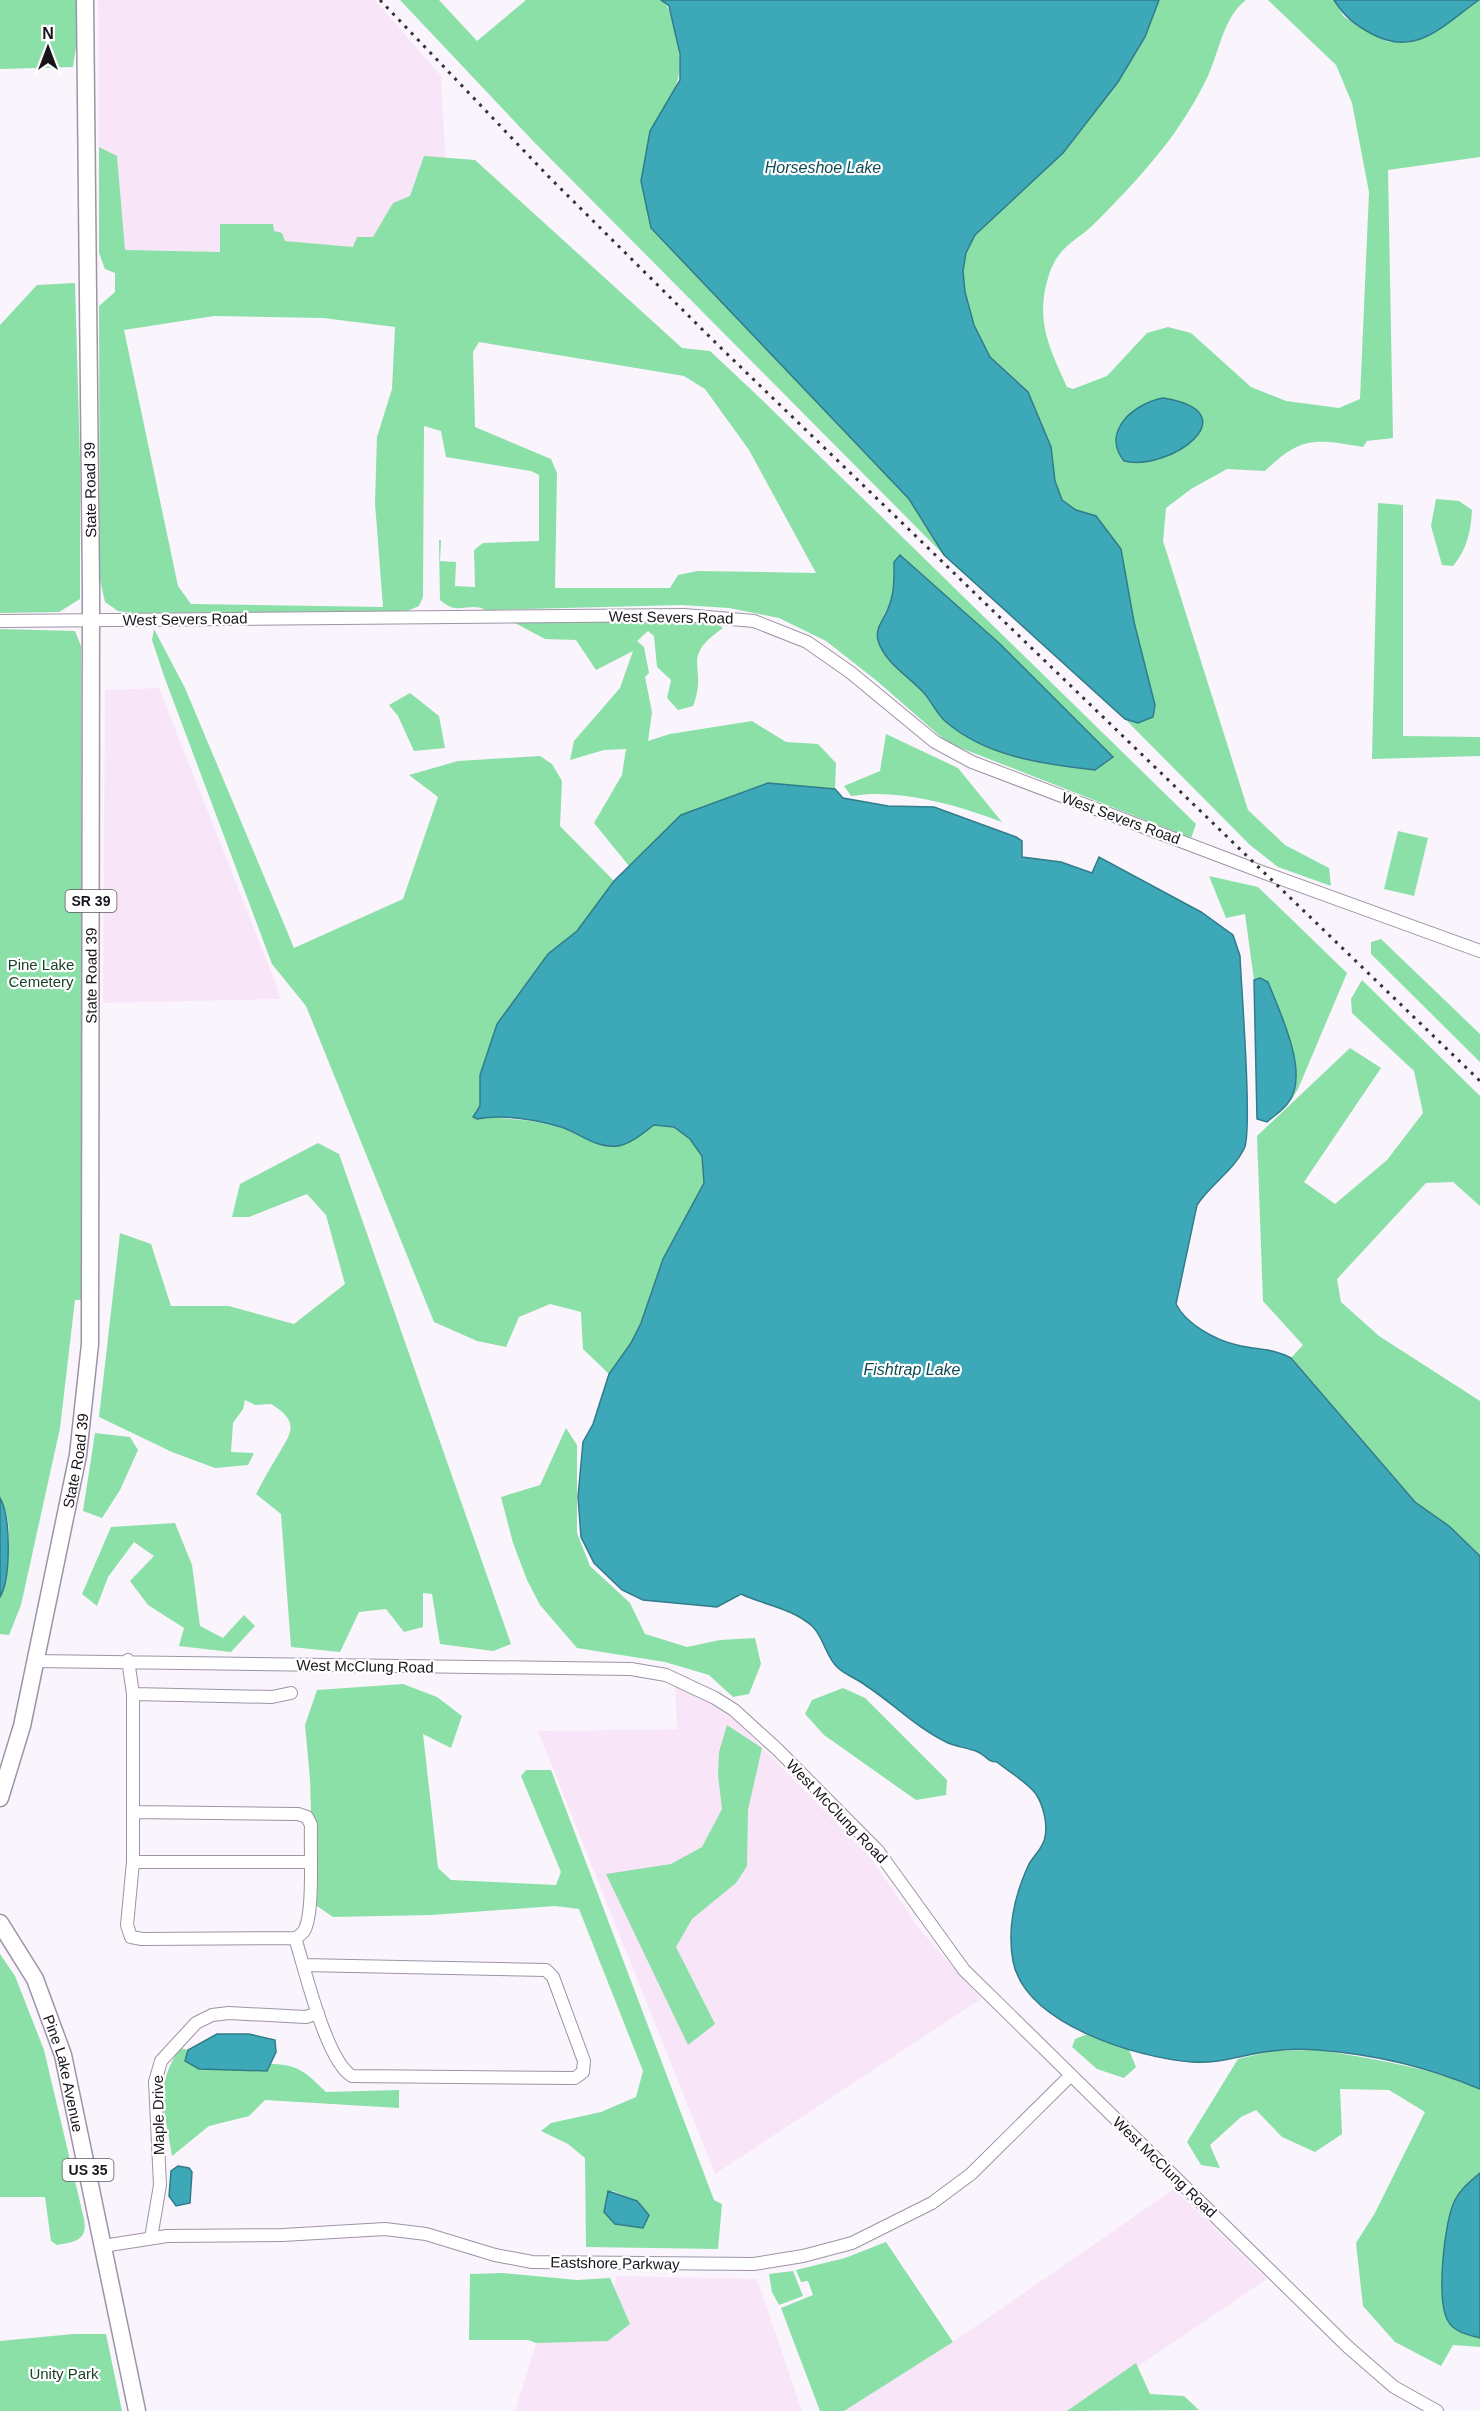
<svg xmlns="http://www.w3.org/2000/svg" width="1480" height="2411" font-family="Arial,sans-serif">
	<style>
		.industrial { fill: #f8e6f8 }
		.green { fill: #8ae0a7; fill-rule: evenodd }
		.water { fill: #3da8b8; stroke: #327c89; stroke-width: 1.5 }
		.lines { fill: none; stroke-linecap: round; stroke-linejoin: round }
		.minor-casing { stroke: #9f93a5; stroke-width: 14 }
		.major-casing { stroke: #9f93a5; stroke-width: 19 }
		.minor { stroke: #fff; stroke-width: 12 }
		.major { stroke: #fff; stroke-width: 16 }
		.rail { stroke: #363139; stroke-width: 3; stroke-dasharray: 3 6; stroke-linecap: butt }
		.labels { text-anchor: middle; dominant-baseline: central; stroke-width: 4.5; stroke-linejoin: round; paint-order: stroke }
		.shield { fill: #fff; stroke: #5e5a5f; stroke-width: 1.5 }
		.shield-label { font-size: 14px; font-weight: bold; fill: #19141b }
		.street-label { font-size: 15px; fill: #19141b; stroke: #fff }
		.park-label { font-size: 15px; fill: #1b422a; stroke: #fff }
		.water-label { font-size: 16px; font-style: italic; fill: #0e4d56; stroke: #fff }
	</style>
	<rect width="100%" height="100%" fill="#faf4fd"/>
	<path class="industrial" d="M98 0H375L441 76 451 260 99 253Z
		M159 688 276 984 280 999 103 1003 105 690Z
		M675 1686 698 1696 732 1717 871 1858 918 1927 981 1999 715 2174 538 1731 677 1729Z
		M1174 2189 1267 2279 1072 2411H844L953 2342Z
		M617 2276 757 2279 802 2411H515L537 2341 596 2340Z"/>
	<path class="green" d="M0 0H76L77 40 73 67 0 69Z
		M400 0H439L477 41 526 0H661C671 8 671 17 674 29 687 82 676 87 650 131L909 499 944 555 534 142Z
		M1159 0H1246C1224 16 1219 52 1208 76 1198 97 1184 120 1170 139 1149 167 1122 196 1097 221 1076 243 1058 244 1048 278 1035 321 1050 349 1067 387L1073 389 1107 376 1147 333 1168 327 1191 333 1251 387 1286 401 1339 408 1360 399 1369 192 1352 103 1336 65 1268 0H1334L1344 17 1388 42 1432 34 1480 0V157L1388 170 1393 438 1367 441 1363 447C1314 439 1302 436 1265 471L1227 469 1191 489 1166 508 1163 541 1248 810 1285 845 1329 868 1331 886 1278 867 1250 845 1125 719 1138 723 1134 622 1121 549 1096 516 1076 510 1062 500 1055 481 1051 447 1046 434 1028 392 990 357 974 325 965 292 963 271 966 253 975 235 1063 153 1118 82 1145 37Z
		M99 147 117 156 125 250 220 252V224H273L274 231 282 233 285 241 353 247 357 237H373L393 203 410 196 424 156 475 160 682 348 710 351 759 397 1196 824 1191 838 948 743 877 681 826 641 779 618 729 608 681 605 486 610C467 601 459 617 440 600L439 540H441L440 561 456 562 455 586 475 587 474 550 483 543 539 541V475L531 471 446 457 441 431 424 426 423 597 419 606 407 611 135 613 118 611 105 602 100 580 99 306 115 292V273L105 269 99 253ZM214 316 323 318 395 327 392 389 377 437 375 503 383 607 191 604 178 586 124 330ZM479 342 684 376 705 389 749 450 816 573 698 571 678 575 670 588H555L557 473 551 459 475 427 473 352ZM894 596 1000 644 1113 757 944 720 923 692 885 653 879 624Z
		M75 283 80 460V599L59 612 0 613V325L37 285Z
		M1436 499 1459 501 1472 510C1471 530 1467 550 1453 566L1442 565 1431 526Z
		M1378 503 1403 505V736L1480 737V756L1372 759Z
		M646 620 716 623 723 628C678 659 709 666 693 706L678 710 667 698 671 680 657 667 654 636 648 631 637 641 644 647 649 673 645 677 652 712 648 741 670 734 752 721 786 742 818 744 836 763 835 789 768 783 681 815 629 866 594 823 622 775 626 749 604 750 570 760 574 741 620 688 633 651 596 670 576 640 545 639 515 623Z
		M0 629 75 631 81 646 83 1300H75L60 1428 21 1605 9 1635 0 1634C0 1623 0 1611 0 1600 4 1569 18 1528 0 1498Z
		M154 629 185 688 294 948 403 899 438 797 409 775 458 761 540 756 552 764 562 781 560 826 614 881 577 931 548 954 497 1024 480 1075V1106L475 1112 477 1119 488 1117 532 1121 563 1128 594 1143 635 1139 654 1125 674 1127 690 1139 702 1156 704 1183 663 1259 641 1323 631 1343 609 1374 583 1349 581 1312 550 1304 519 1317 506 1347 477 1341 434 1322 306 1006 272 964 164 676 152 640Z
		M410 693 439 716 445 748 414 751 398 716 389 705Z
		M886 734 958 768 1002 822C957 805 899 788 851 796L844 786 880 771Z
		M1398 831 1428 838 1414 896 1384 889Z
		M1209 876 1258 887 1347 973 1298 1089 1290 1102 1295 1082 1268 982 1260 978 1254 980 1245 914 1226 918Z
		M1381 939 1480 1034V1062L1371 954V942Z
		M1362 980 1480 1096V1206L1453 1182 1426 1183 1337 1279 1341 1302 1379 1336 1480 1401V1556L1449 1526 1415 1502 1291 1358 1303 1345 1263 1301 1257 1136 1350 1048 1381 1068 1304 1182 1335 1204 1387 1160 1423 1113 1414 1071 1352 1013 1351 999Z
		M318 1143 339 1154 511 1644 493 1651 440 1644 432 1594 423 1593V1627L404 1632 386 1609 359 1612 340 1652 291 1647 281 1514 256 1494C262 1483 268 1471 275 1460 288 1436 304 1424 271 1404L255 1405 245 1400 243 1409 233 1423 231 1452 254 1453 248 1465 215 1468 172 1452 99 1417 120 1233 151 1244 171 1306H229L294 1324 345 1284 326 1215 307 1194 249 1217H232L240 1184Z
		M566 1428 577 1445V1533L590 1566 630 1603 645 1634 687 1647 720 1640 755 1638 761 1664 749 1694 733 1697 709 1675 665 1662 577 1648 540 1605 527 1580 513 1543 501 1497 540 1485Z
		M95 1433 130 1437 138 1450 120 1490 102 1518 83 1511Z
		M175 1523 192 1565 200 1626 223 1638 244 1615 255 1626 231 1652 179 1646 184 1628 148 1605 130 1581 154 1556 134 1542 108 1577 97 1606 82 1594 111 1527Z
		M403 1684 437 1697 462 1716 451 1748 423 1734 438 1868 451 1880 556 1885 561 1872 521 1776 526 1770H551L714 2200 722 2204 718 2249 586 2247 585 2158 568 2144 541 2131 551 2123 601 2112 636 2097 643 2071 579 1909 555 1906 431 1915 333 1917 314 1904 310 1779 305 1725 317 1690ZM613 2191 637 2201 649 2215 631 2227 615 2224 604 2212 608 2192Z
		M843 1688 865 1698 947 1780 946 1795 916 1800 824 1735 805 1714 812 1700Z
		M727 1725 762 1748 748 1810 747 1866 736 1883 692 1919 676 1947 715 2024 688 2045 606 1874 671 1864 702 1847 722 1809 718 1775 719 1752Z
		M0 1954 15 1976 44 2050 84 2219C88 2240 75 2242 57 2245L51 2241 45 2197H0Z
		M1088 2034 1129 2050 1136 2067 1124 2078 1097 2069 1072 2047 1075 2039Z
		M180 2048 188 2050 185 2061 267 2071 270 2064C299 2064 306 2073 326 2092L399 2090V2108L265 2100 249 2116 209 2126 172 2156C165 2109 153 2089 180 2048Z
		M1318 2050C1374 2059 1428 2067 1480 2089V2173L1469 2181 1448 2322 1455 2329 1480 2338V2347L1453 2345 1441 2366 1395 2342 1363 2306 1356 2243 1375 2213 1425 2112 1389 2090 1340 2089 1342 2134 1315 2152 1282 2137 1256 2110 1241 2117 1210 2145 1220 2168 1201 2165 1187 2142 1238 2059 1272 2051Z
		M886 2242 953 2342 844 2411H820L781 2308 813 2295 808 2281 801 2282 796 2270 845 2258Z
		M793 2271 803 2296 779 2305 772 2292 769 2274Z
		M503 2273 577 2280 610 2278 630 2324 608 2341 536 2343 528 2340H469L470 2274Z
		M73 2334H106L122 2411H0V2341Z
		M1136 2363 1150 2394 1184 2396 1199 2410 1067 2411Z"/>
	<path class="water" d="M661 0H1159L1145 37 1118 82 1063 153 975 235 966 253 963 271 965 292 974 325 990 357 1028 392 1051 447 1055 481 1062 500 1076 510 1096 516 1121 549 1134 622 1155 705 1153 717 1138 723 1125 719 944 555 909 499 651 228 641 181 650 131 680 80V54L669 6Z
		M1334 0H1479C1443 25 1417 58 1372 34 1355 25 1344 16 1334 0Z
		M1163 398C1252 412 1170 472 1124 461 1100 431 1135 403 1163 398Z
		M900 555 1000 644 1113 757 1095 770C1043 764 986 757 945 721 936 713 931 700 923 692 908 676 884 662 878 640 875 629 883 620 887 611 895 594 894 579 894 562Z
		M768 783 835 789 843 798 888 806 934 807 1016 837 1022 841V857L1061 862 1092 873 1099 857 1201 912 1233 935 1240 956C1241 984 1253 1133 1244 1149 1233 1171 1211 1184 1197 1205L1176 1304C1186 1324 1215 1340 1237 1345 1257 1350 1273 1348 1291 1358L1415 1502 1449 1526 1480 1556V2089C1430 2068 1373 2054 1318 2050 1303 2049 1287 2049 1272 2051 1245 2054 1220 2064 1192 2062 1137 2058 1025 2024 1013 1961 1007 1928 1015 1894 1029 1864 1034 1855 1044 1847 1045 1837 1048 1823 1043 1805 1036 1794 1027 1782 1009 1772 997 1762 987 1762 987 1756 978 1752 969 1748 958 1747 948 1743 916 1728 893 1703 865 1685 856 1678 847 1676 838 1668 825 1656 824 1637 812 1626 792 1608 764 1605 741 1594L717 1607 643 1600 622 1590 594 1563 581 1537 578 1497 583 1442 593 1424 609 1374 631 1343 641 1323 663 1259 704 1183 702 1156 690 1139 674 1127 654 1125C644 1132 631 1144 618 1146 596 1149 580 1133 561 1127 536 1120 502 1114 477 1119L473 1117 480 1106V1075L497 1024 548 954 577 931 614 881 681 815Z
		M1260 978 1268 982C1279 1011 1311 1074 1288 1103 1283 1110 1274 1116 1267 1122L1257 1119 1254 980Z
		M0 1498C11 1516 11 1579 0 1597Z
		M217 2034H249L275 2040 276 2052 267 2071 199 2069 185 2061 188 2050Z
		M178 2166 189 2168 192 2172 190 2203 176 2206 169 2196 171 2171Z
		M1480 2173V2338C1468 2335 1454 2332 1448 2321 1436 2300 1444 2221 1455 2200 1460 2190 1471 2180 1480 2173Z
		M608 2191 637 2201 649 2215 643 2228 615 2224 604 2212Z"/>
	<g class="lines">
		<g class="minor-casing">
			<path id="minor" d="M0 621 684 615 754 621 807 642 850 672 935 742 972 762 1262 872 1480 951
				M128 1660 133 1694V1862L127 1925 131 1937 142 1939 295 1938C299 1936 303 1934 305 1929 314 1910 310 1849 311 1825L307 1817 298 1814 133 1812
				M34 1661 631 1669 666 1675 715 1698 734 1710 778 1750 878 1851 964 1970 1348 2347 1394 2387 1437 2411
				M133 1694 272 1697 291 1693
				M133 1862H309
				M295 1938C305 1969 326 2061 352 2076L575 2078 583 2072 584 2061 553 1977 546 1970 303 1965
				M151 2238 160 2185 155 2082 161 2061 196 2023 212 2015 229 2013 306 2017 318 2013
				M103 2246 167 2236 283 2235 385 2229 426 2234 495 2255 532 2262 754 2264 803 2256 852 2243 932 2203 971 2174 1070 2076"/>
		</g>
		<g class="major-casing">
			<g id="major">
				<path id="s1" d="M0 1798 22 1726 78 1455 90 1344 91 589 85 0"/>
				<path id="s2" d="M0 1923 35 1979 63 2055 137 2411"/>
			</g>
		</g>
		<use href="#minor" class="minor"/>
		<use href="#major" class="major"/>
		<path class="rail" d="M380 0 550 178 722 349 1480 1081"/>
	</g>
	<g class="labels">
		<g class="shield">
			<rect x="65.5" y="890" width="51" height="22" rx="4.5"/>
			<rect x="62.5" y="2159" width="51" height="22" rx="4.5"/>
		</g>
		<g class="shield-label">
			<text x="91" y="901">SR 39</text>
			<text x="88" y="2170">US 35</text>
		</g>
		<g class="street-label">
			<text transform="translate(90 490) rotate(-91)">State Road 39</text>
			<text transform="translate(671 617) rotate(1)">West Severs Road</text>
			<text transform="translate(185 619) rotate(-1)">West Severs Road</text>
			<text transform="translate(1121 818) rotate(20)">West Severs Road</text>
			<text stroke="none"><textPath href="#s1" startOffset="832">State Road 39</textPath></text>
			<text stroke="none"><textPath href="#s1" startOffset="346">State Road 39</textPath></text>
			<text transform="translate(365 1666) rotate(1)">West McClung Road</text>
			<text transform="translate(837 1811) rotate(46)">West McClung Road</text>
			<text stroke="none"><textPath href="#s2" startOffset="165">Pine Lake Avenue</textPath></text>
			<text transform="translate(158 2115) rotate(-91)">Maple Drive</text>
			<text transform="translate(1165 2167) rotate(44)">West McClung Road</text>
			<text transform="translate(615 2263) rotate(1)">Eastshore Parkway</text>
		</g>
		<g class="park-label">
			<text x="41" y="964">Pine Lake<tspan x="41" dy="17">Cemetery</tspan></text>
			<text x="64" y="2373">Unity Park</text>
		</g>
		<g class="water-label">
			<text x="823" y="167">Horseshoe Lake</text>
			<text x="912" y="1369">Fishtrap Lake</text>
		</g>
	</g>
	<g transform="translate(48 48)" stroke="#ffffff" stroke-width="4.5" paint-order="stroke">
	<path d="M0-4.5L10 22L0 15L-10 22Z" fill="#19141b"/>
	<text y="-9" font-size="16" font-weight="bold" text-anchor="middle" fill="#19141b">N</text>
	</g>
</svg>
